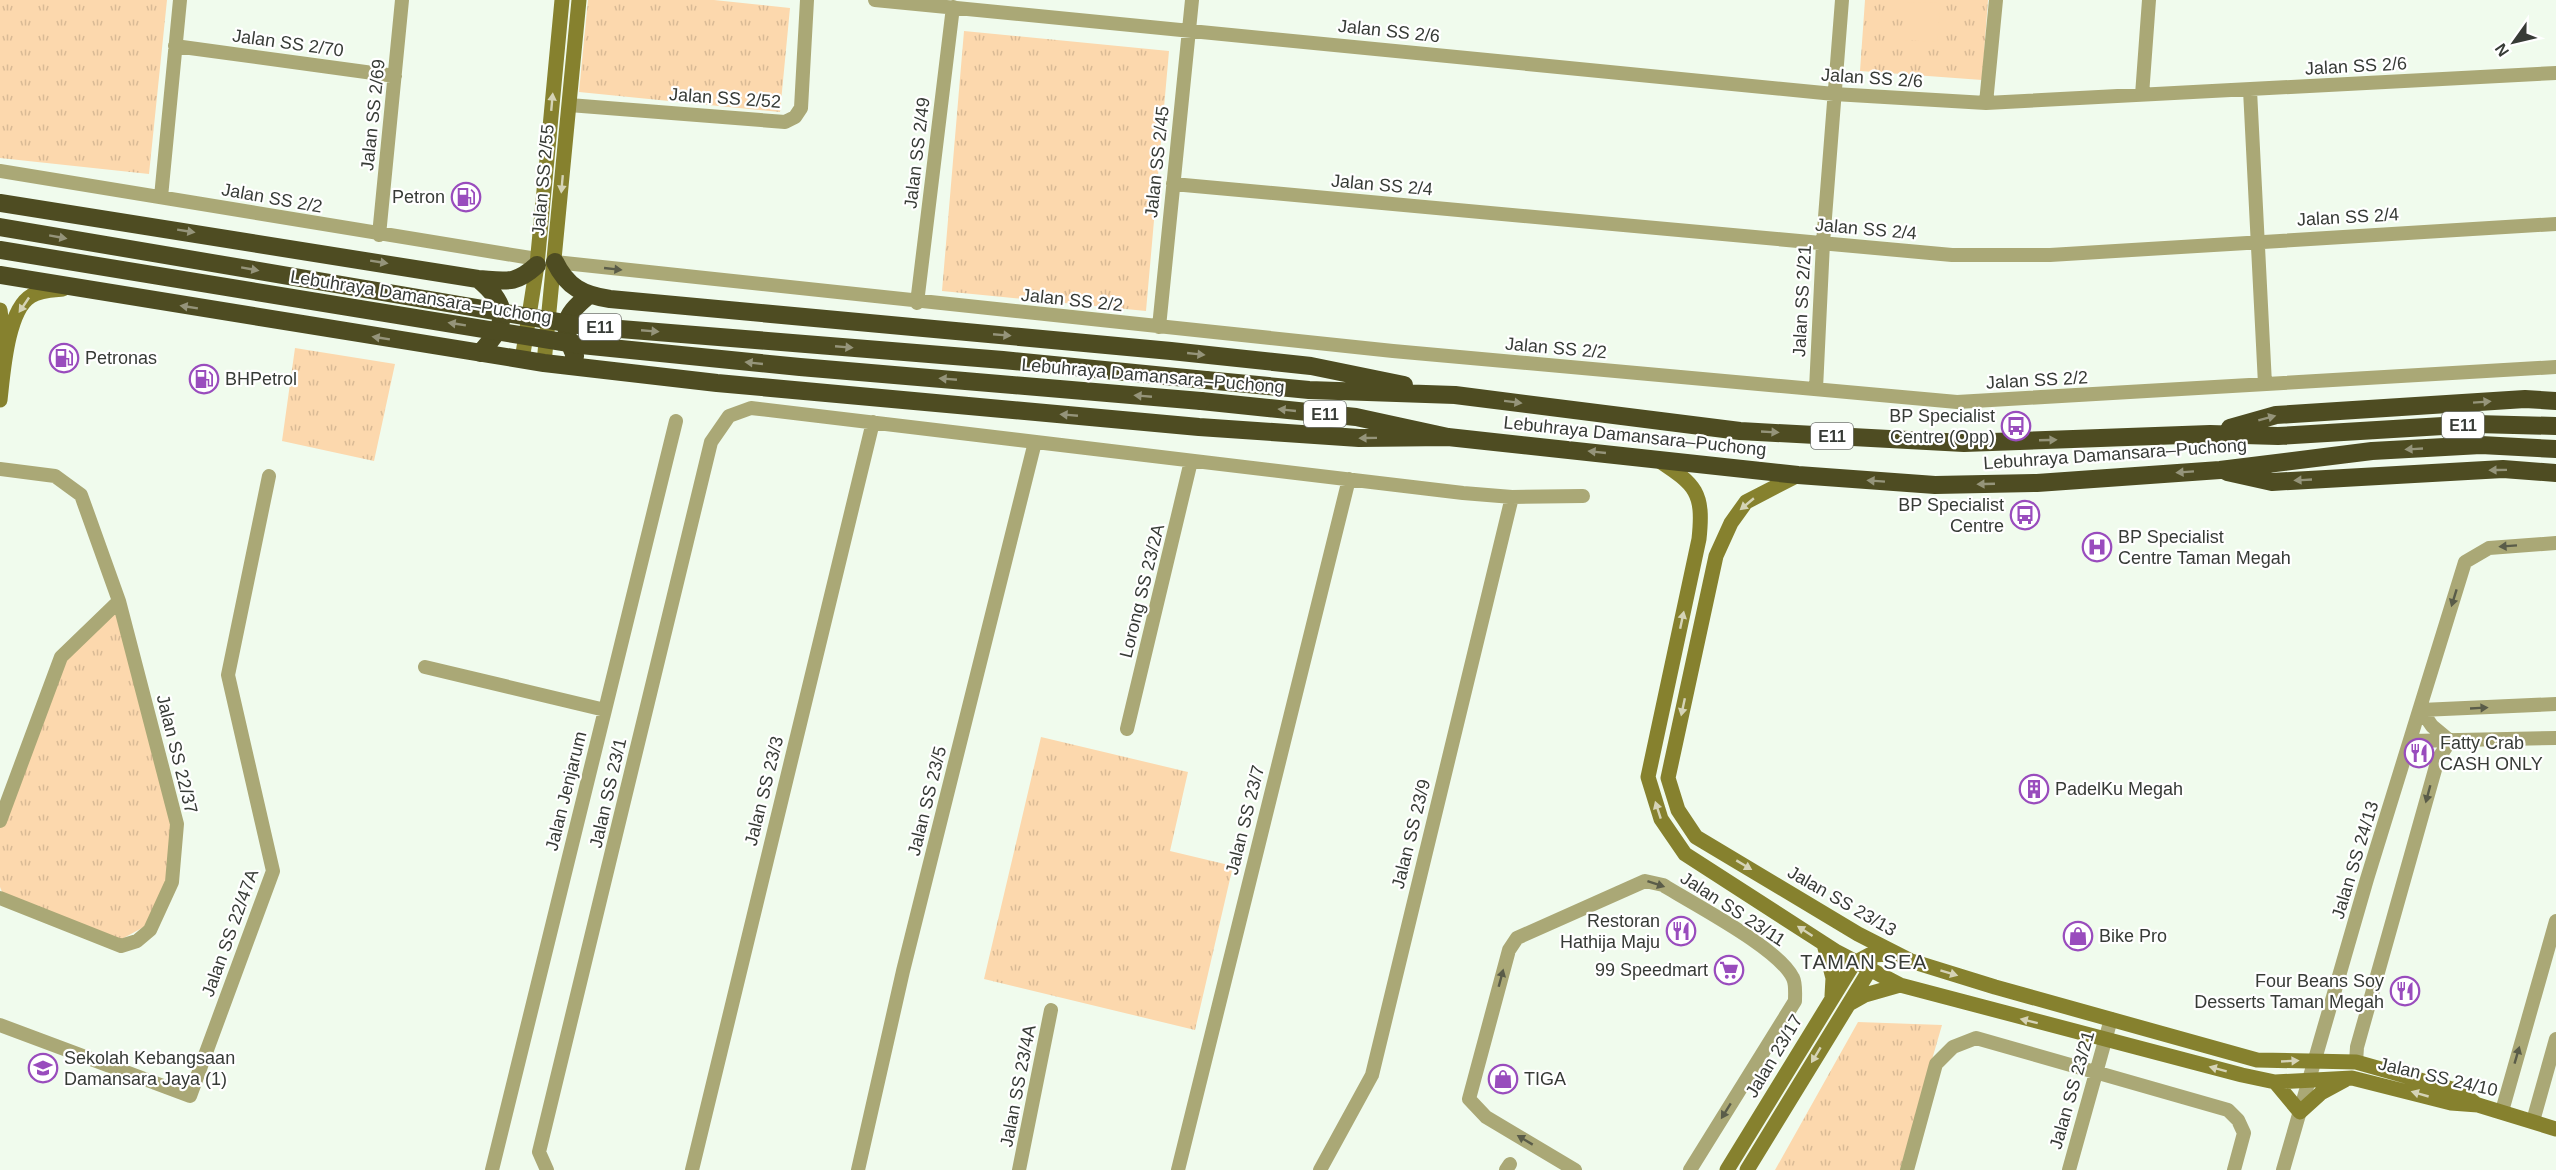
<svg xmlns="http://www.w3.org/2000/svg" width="2556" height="1170" font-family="Helvetica,sans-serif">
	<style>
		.grass { fill: url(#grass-tufts) }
		.pitch { fill: #fcd8ad }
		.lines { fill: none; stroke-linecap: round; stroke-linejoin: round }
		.street { stroke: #aaa876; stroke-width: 14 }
		.secondary { stroke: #86812e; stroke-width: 15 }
		.highway { stroke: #4e4c22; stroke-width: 18 }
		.highway-bridge { stroke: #4e4c22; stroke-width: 18 }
		.oneway { fill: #d5d3b6 }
		.oneway2 { fill: #95947a }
		.oneway3 { fill: #5a5c49 }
		.labels { text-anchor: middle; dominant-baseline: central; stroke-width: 4.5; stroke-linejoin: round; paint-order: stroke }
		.shield { fill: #fff; stroke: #737672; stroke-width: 1.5 }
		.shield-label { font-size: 16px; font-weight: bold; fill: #373b36 }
		.street-label { font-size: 18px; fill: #373b36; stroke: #fff }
		.poi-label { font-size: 18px; fill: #373b36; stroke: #fff; text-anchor: start }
		.neighbourhood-label { font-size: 20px; letter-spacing: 1.5px; fill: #373b36; stroke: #fff }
	</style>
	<defs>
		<pattern id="grass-tufts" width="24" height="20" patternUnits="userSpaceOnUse" patternTransform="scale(1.5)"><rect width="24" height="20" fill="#fcd8ad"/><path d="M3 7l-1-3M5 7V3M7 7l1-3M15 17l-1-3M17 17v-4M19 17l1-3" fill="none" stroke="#d9ba95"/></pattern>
	</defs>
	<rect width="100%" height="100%" fill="#f0fbed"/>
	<path class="grass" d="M0 0H167L149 174 0 158Z
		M588 0H714L790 8 780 112 579 92Z
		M1865 0H1988L1982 80 1860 71Z
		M964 31 1169 51 1146 311 942 291Z
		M295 348 395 364 374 461 282 441Z
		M119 605 174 822 170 878 151 923 120 940 2 892 0 887V826L61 659Z
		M1041 737 1188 772 1170 851 1233 866 1195 1030 984 979Z
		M1858 1022 1942 1025 1900 1170H1775Z"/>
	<path class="pitch" d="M1903 2 1941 3 1937 42 1903 40Z"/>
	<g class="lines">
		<path class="street" d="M875 0 1834 94 1986 103 2556 73
			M175 46 395 76
			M2250 90 2265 384
			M2142 95 2149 0
			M1986 103 1996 0
			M569 105 785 122 795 117 801 108 807 0
			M0 171 537 259
			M1173 184 1952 255H2050L2556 224
			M161 197 180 0
			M379 235 402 0
			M555 262 1393 351 1957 402 2556 367
			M917 303 953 7
			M1159 327 1192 0
			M1816 389 1823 243 1842 0
			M0 469 55 476 81 495 119 601
			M425 667 605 710
			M2421 710 2556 704
			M2421 710 2432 726 2450 741
			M1127 729 1191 461
			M2411 741 2556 738
			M0 821 61 657 119 601 177 824 172 882 150 930 137 941 121 946 0 898
			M0 1025 190 1096 273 871 228 675 269 476
			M2356 1062 2357 1047 2438 759 2450 741
			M2502 1111 2556 921
			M2533 1121 2556 1039
			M492 1170 676 421
			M547 1170 539 1152 711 442 729 416 751 408 1463 493 1512 497 1583 496
			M692 1170 873 422
			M858 1170 903 971 1035 442
			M1019 1170 1051 1010
			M1178 1170 1349 479
			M1320 1170 1372 1075 1512 497
			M1506 1170 1510 1164
			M1575 1170 1486 1117 1469 1099 1509 950 1517 938 1645 881 1663 885C1693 904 1779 948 1793 978 1796 984 1795 994 1795 1001L1690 1170
			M1907 1170 1936 1064 1953 1047 1976 1038 2228 1110 2238 1120 2244 1133 2234 1170
			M2069 1170 2111 1019
			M2283 1170 2367 879 2465 562 2489 548 2556 543"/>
		<path class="secondary" d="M0 310 4 342
			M522 360 537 265 562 0
			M544 363 579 0
			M0 400C3 375 7 310 31 296 40 290 52 290 63 289
			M1658 460C1696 485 1704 492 1699 539L1648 777 1661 819 1685 854 1837 952 1900 985 2242 1075 2275 1082 2352 1078 2451 1103 2478 1105 2556 1129
			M1798 475 1746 502 1731 523 1716 556 1668 778 1678 810 1696 837 1858 934 1911 961 1995 987 2257 1060 2356 1062 2459 1091 2477 1105
			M1824 944 1833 978 1832 996
			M1849 1004 1865 995 1900 985
			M2275 1082 2300 1112 2321 1093 2345 1080
			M1727 1170 1854 963 1869 955 1894 954
			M1747 1170 1869 971 1870 962"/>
		<path class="highway" d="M0 203 478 279C506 281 515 285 537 265
			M555 262C567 287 583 295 610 299L1171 351 1311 366 1404 385
			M0 275 544 363 717 383 1199 427 1359 438 1448 437
			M478 279C512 307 507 324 480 353
			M575 356C562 327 562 317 588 296
			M1206 380 1309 390 1455 395 1740 431 1964 443 2210 434 2278 436 2476 424 2556 426
			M1201 401 1356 417 1448 437 1798 475 1935 485 2037 483 2220 470 2372 451 2481 445 2556 449
			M2230 428 2276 415 2525 399 2556 401
			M2227 472 2272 482 2503 469 2556 473"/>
		<path class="highway-bridge" d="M0 227 583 326 1003 360 1206 380
			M0 250 581 345 800 367 1201 401"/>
	</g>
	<defs><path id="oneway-solid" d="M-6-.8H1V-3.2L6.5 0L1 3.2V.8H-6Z" transform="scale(1.5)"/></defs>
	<g class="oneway">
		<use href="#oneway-solid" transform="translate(552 102) rotate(-85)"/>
		<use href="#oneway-solid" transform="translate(562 184) rotate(95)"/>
		<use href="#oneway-solid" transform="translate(24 305) rotate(124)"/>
		<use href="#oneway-solid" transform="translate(1747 504) rotate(140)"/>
		<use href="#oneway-solid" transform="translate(1682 620) rotate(-78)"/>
		<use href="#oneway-solid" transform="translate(1683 707) rotate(102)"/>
		<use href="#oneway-solid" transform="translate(1658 810) rotate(-108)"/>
		<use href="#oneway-solid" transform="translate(1744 865) rotate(31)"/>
		<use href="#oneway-solid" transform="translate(1805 931) rotate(-147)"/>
		<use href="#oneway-solid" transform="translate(1949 973) rotate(17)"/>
		<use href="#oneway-solid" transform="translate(2029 1021) rotate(-166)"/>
		<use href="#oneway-solid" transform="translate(1816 1055) rotate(121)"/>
		<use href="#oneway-solid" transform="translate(2290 1061) rotate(-3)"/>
		<use href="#oneway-solid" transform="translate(2218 1069) rotate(-165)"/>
		<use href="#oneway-solid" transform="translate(2420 1094) rotate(-164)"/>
	</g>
	<g class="oneway2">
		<use href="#oneway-solid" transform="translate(186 231) rotate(9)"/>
		<use href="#oneway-solid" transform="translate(58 237) rotate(10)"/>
		<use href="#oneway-solid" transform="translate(379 262) rotate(9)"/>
		<use href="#oneway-solid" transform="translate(250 269) rotate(10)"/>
		<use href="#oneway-solid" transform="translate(189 307) rotate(-171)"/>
		<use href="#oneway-solid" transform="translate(457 324) rotate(-171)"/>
		<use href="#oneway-solid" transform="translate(650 331) rotate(5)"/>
		<use href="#oneway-solid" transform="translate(1002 335) rotate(5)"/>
		<use href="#oneway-solid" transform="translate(381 338) rotate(-171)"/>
		<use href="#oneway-solid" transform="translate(844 347) rotate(5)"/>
		<use href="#oneway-solid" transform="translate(1196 354) rotate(6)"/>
		<use href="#oneway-solid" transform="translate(754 363) rotate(-174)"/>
		<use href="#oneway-solid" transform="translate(948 379) rotate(-175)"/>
		<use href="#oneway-solid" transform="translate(1143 396) rotate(-175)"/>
		<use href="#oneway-solid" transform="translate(1513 402) rotate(7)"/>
		<use href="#oneway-solid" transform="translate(2482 402) rotate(-4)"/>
		<use href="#oneway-solid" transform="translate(1287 410) rotate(-174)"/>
		<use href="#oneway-solid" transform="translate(1069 415) rotate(-175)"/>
		<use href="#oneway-solid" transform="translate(2267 418) rotate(-15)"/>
		<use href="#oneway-solid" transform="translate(1770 432) rotate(3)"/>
		<use href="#oneway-solid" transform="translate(1368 438) rotate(179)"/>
		<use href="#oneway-solid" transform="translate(2048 440) rotate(-2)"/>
		<use href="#oneway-solid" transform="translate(2414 449) rotate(177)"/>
		<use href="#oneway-solid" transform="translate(1597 452) rotate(-174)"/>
		<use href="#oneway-solid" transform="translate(2498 470) rotate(179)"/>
		<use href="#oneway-solid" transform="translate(2185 472) rotate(176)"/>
		<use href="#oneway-solid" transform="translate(2303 480) rotate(177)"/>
		<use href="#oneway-solid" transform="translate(1876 481) rotate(-176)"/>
		<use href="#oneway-solid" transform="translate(1986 484) rotate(178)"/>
	</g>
	<g class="oneway3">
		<use href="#oneway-solid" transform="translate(613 269) rotate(6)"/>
		<use href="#oneway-solid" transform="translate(2508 546) rotate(176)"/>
		<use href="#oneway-solid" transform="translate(2454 598) rotate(107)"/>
		<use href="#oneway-solid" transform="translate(2479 708) rotate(-3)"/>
		<use href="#oneway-solid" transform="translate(2428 794) rotate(105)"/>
		<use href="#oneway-solid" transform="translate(1656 884) rotate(18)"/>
		<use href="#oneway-solid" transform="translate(1501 978) rotate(-75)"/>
		<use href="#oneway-solid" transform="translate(2517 1055) rotate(-74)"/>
		<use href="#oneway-solid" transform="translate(1726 1111) rotate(122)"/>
		<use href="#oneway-solid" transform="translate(1525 1140) rotate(-149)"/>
	</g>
	<defs>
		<g id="fuel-ring" transform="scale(1.5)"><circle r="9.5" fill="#fff" stroke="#994cbd" stroke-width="1.5"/><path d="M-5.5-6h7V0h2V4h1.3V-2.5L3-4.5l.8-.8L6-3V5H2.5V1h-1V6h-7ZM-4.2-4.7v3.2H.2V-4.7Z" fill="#994cbd"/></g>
		<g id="bus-ring" transform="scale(1.5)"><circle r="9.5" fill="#fff" stroke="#994cbd" stroke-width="1.5"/><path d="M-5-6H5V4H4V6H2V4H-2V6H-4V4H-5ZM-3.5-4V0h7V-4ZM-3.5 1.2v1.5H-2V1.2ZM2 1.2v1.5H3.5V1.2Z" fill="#994cbd"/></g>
		<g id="hospital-ring" transform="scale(1.5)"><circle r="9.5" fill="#fff" stroke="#994cbd" stroke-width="1.5"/><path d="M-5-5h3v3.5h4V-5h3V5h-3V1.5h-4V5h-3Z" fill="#994cbd"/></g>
		<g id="restaurant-ring" transform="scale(1.5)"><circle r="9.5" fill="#fff" stroke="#994cbd" stroke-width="1.5"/><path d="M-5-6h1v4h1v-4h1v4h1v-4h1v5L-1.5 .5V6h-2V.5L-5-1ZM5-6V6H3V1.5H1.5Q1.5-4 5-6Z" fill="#994cbd"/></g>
		<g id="building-ring" transform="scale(1.5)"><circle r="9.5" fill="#fff" stroke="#994cbd" stroke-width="1.5"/><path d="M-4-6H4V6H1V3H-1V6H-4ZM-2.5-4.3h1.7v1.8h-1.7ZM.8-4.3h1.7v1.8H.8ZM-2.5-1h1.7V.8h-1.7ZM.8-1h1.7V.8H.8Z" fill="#994cbd"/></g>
		<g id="shop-ring" transform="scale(1.5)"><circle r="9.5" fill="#fff" stroke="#994cbd" stroke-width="1.5"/><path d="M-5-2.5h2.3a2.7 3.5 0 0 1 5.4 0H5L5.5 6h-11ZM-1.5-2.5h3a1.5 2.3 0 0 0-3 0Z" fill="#994cbd"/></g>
		<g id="supermarket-ring" transform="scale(1.5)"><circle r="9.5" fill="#fff" stroke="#994cbd" stroke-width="1.5"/><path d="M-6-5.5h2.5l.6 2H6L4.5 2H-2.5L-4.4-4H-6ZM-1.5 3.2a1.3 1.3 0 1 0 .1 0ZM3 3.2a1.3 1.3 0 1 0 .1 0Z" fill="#994cbd"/></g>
		<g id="school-ring" transform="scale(1.5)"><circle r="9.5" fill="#fff" stroke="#994cbd" stroke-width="1.5"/><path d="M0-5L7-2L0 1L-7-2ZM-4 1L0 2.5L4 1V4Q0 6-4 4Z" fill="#994cbd"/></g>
	</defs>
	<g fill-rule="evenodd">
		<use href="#fuel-ring" x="466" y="197"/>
		<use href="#fuel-ring" x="64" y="358"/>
		<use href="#fuel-ring" x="204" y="379"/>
		<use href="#bus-ring" x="2016" y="426"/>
		<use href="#bus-ring" x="2025" y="515"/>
		<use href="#hospital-ring" x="2097" y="547"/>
		<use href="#restaurant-ring" x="2419" y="753"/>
		<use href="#building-ring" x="2034" y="789"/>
		<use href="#restaurant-ring" x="1681" y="931"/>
		<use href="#shop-ring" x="2078" y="936"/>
		<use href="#supermarket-ring" x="1729" y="970"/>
		<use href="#restaurant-ring" x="2405" y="991"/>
		<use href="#school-ring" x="43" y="1068"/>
		<use href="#shop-ring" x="1503" y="1079"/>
	</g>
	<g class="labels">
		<g class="shield">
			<rect x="579" y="314" width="42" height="26" rx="4.5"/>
			<rect x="1304" y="401" width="42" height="26" rx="4.5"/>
			<rect x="2442" y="412" width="42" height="26" rx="4.5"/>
			<rect x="1811" y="423" width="42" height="26" rx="4.5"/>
		</g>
		<g class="shield-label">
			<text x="600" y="327">E11</text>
			<text x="1325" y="414">E11</text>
			<text x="2463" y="425">E11</text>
			<text x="1832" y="436">E11</text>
		</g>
		<g class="street-label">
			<text transform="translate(1389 31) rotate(6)">Jalan SS 2/6</text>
			<text transform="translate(288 43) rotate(8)">Jalan SS 2/70</text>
			<text transform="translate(2356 66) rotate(-3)">Jalan SS 2/6</text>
			<text transform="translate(1872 78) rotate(4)">Jalan SS 2/6</text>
			<text transform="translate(725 98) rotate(4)">Jalan SS 2/52</text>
			<text transform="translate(373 115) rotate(-84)">Jalan SS 2/69</text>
			<text transform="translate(917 153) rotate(-83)">Jalan SS 2/49</text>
			<text transform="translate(1157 162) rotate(-84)">Jalan SS 2/45</text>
			<text transform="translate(543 180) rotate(-85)">Jalan SS 2/55</text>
			<text transform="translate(1382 185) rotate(5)">Jalan SS 2/4</text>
			<text transform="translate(272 198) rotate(10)">Jalan SS 2/2</text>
			<text transform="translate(2348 217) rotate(-3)">Jalan SS 2/4</text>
			<text transform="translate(1866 229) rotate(5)">Jalan SS 2/4</text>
			<text transform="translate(421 297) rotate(9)">Lebuhraya Damansara–Puchong</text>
			<text transform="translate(1072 300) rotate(6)">Jalan SS 2/2</text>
			<text transform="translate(1802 301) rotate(-87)">Jalan SS 2/21</text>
			<text transform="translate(1556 348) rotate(5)">Jalan SS 2/2</text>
			<text transform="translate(1153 376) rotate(5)">Lebuhraya Damansara–Puchong</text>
			<text transform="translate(2037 380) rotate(-3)">Jalan SS 2/2</text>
			<text transform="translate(1635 436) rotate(6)">Lebuhraya Damansara–Puchong</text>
			<text transform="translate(2115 454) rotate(-4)">Lebuhraya Damansara–Puchong</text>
			<text transform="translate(1142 591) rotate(-76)">Lorong SS 23/2A</text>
			<text transform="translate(177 754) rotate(76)">Jalan SS 22/37</text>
			<text transform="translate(566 791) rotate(-76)">Jalan Jenjarum</text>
			<text transform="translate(764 791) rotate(-76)">Jalan SS 23/3</text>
			<text transform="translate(608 793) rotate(-77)">Jalan SS 23/1</text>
			<text transform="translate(927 801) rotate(-76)">Jalan SS 23/5</text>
			<text transform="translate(1245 820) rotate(-76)">Jalan SS 23/7</text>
			<text transform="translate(1411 834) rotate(-76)">Jalan SS 23/9</text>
			<text transform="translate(2355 860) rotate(-73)">Jalan SS 24/13</text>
			<text transform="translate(1842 901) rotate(30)">Jalan SS 23/13</text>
			<text transform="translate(1733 909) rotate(33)">Jalan SS 23/11</text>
			<text transform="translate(230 933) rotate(-70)">Jalan SS 22/47A</text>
			<text transform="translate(1774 1056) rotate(-59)">Jalan 23/17</text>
			<text transform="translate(2438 1077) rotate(13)">Jalan SS 24/10</text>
			<text transform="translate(1018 1086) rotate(-79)">Jalan SS 23/4A</text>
			<text transform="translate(2072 1090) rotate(-74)">Jalan SS 23/21</text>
		</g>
		<g class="poi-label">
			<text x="445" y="197" text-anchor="end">Petron</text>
			<text x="85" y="358">Petronas</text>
			<text x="225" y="379">BHPetrol</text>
			<text x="1995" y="416" text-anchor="end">BP Specialist<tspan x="1995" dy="21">Centre (Opp)</tspan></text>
			<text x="2004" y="505" text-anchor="end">BP Specialist<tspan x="2004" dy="21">Centre</tspan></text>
			<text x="2118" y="537">BP Specialist<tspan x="2118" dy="21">Centre Taman Megah</tspan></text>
			<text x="2440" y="743">Fatty Crab<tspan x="2440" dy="21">CASH ONLY</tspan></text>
			<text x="2055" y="789">PadelKu Megah</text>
			<text x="1660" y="921" text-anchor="end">Restoran<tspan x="1660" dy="21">Hathija Maju</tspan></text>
			<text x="2099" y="936">Bike Pro</text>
			<text x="1708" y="970" text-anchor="end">99 Speedmart</text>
			<text x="2384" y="981" text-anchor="end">Four Beans Soy<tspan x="2384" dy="21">Desserts Taman Megah</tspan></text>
			<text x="64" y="1058">Sekolah Kebangsaan<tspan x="64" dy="21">Damansara Jaya (1)</tspan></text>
			<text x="1524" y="1079">TIGA</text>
		</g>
		<g class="neighbourhood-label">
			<text x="1864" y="962">TAMAN SEA</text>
		</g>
	</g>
	<g transform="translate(2514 42) rotate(236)" stroke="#ffffff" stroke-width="4.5" paint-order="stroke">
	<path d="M0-4.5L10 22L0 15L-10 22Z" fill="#373b36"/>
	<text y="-9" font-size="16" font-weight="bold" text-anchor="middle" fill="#373b36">N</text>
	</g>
</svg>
